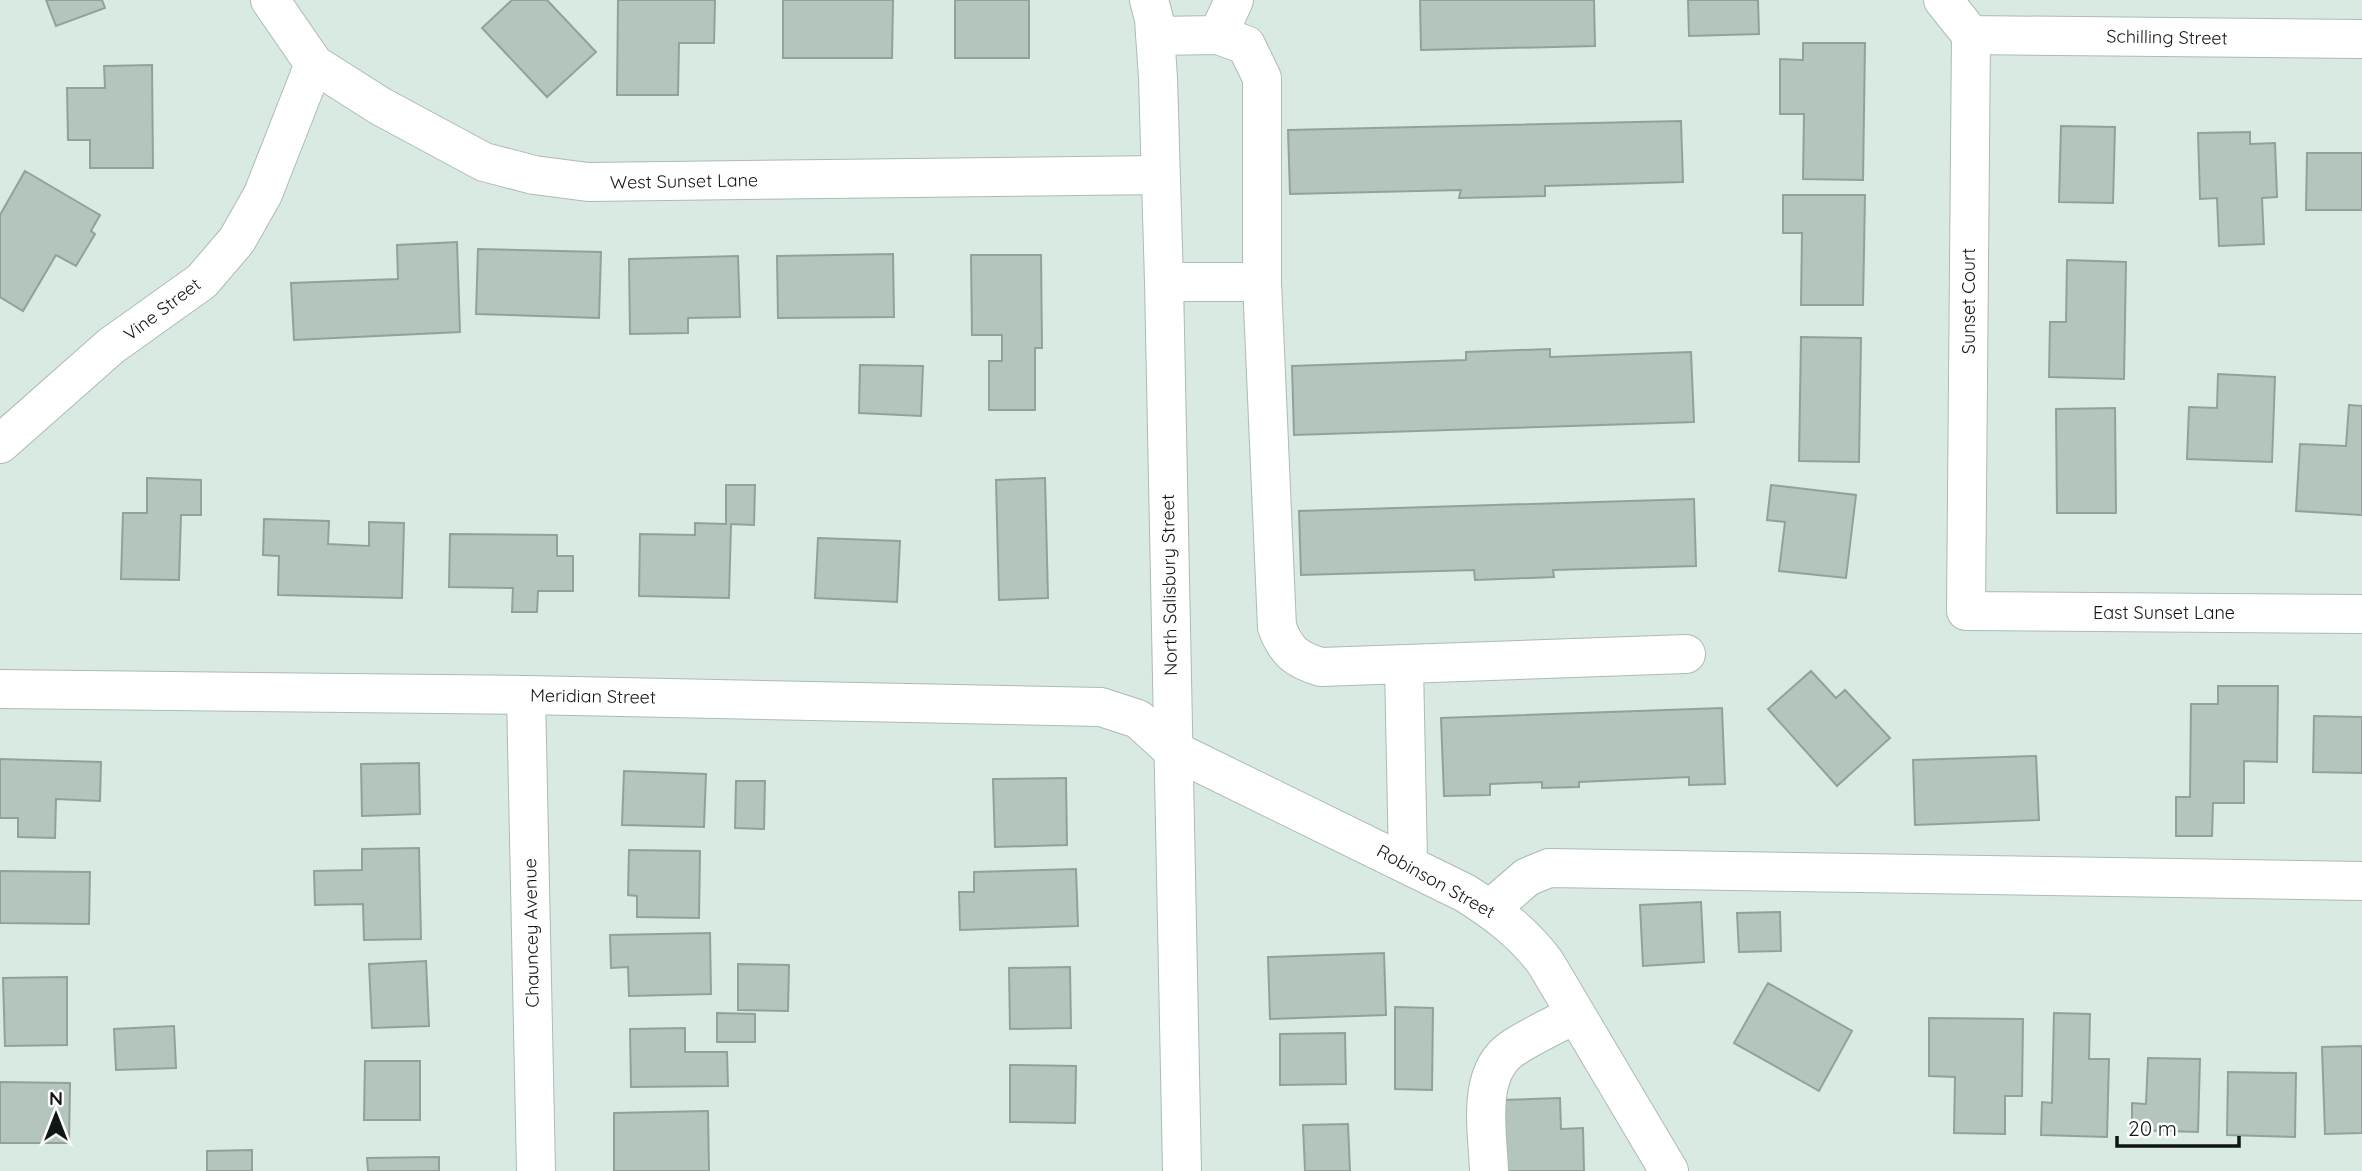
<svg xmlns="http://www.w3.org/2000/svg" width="2362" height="1171" font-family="Quicksand,sans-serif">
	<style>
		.building { fill: #b4c5bd; stroke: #92a29a; stroke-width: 2 }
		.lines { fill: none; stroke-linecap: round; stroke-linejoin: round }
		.minor-casing { stroke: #abbcb3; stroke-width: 40 }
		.minor { stroke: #fff; stroke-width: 38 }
		.labels { text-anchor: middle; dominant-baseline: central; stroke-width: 5; stroke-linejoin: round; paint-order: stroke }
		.street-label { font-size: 18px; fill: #101613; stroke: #fff }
	</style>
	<rect width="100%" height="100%" fill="#d8eae1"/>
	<path class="building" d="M46 0H102L105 8 56 26Z
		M512 0H547L596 52 547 97 482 28Z
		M618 0H715L714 43H679L678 95H617Z
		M783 0H893L892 58H783Z
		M955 0H1029V58H955Z
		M1420 0H1594L1595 46 1421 50Z
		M1688 0H1758L1759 34 1689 36Z
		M1803 43H1865L1863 180 1803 179 1804 114H1780V59L1803 60Z
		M152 65 153 168H90V140H68L67 88H105L104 66Z
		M1681 121 1683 182 1545 186V196L1459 198 1461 190 1290 194 1288 130Z
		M2061 126 2115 127 2113 203 2059 202Z
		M2250 132V144L2275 143 2277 197 2262 198 2264 244 2219 246 2217 198 2200 199 2198 133Z
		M2307 153H2362V210H2306Z
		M25 171 100 215 91 231 95 234 76 266 56 255 23 311 0 297V215Z
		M1783 195H1865L1863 305H1801L1802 233H1783Z
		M457 242 460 332 294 340 291 283 398 279 397 245Z
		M478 249 601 252 599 318 476 314Z
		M893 254 894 317 778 318 777 256Z
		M971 255H1041L1042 348H1035V410H989V361H1002V335H972Z
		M738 256 740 317 688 318V333L630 334 629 259Z
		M2067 260 2126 262 2124 379 2049 377 2050 322H2066Z
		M1801 337 1861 338 1859 462 1799 461Z
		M1550 349V357L1691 352 1694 422 1294 435 1292 366 1466 360V352Z
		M860 365 923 366 921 416 859 413Z
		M2218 374 2275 377 2272 462 2187 459 2189 407 2217 408Z
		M2349 405 2362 406V515L2296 511 2300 444 2346 446Z
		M2115 408 2116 513H2057L2056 409Z
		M147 478 201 480V515H181L179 580 121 579 123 513H147Z
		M1045 478 1048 598 999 600 996 480Z
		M726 485H755L754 525 731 524 729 598 639 596 640 534 695 535V523L726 524Z
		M1771 485 1856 495 1846 578 1779 571 1785 522 1767 520Z
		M1694 499 1696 566 1553 570 1554 577 1475 580 1474 570 1301 575 1299 511Z
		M264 519 329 521 328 544 369 546V522L404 523 402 598 278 595 279 556 263 555Z
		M450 534 557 535V556H573V591H538L537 612H512L513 588 449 587Z
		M818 538 900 541 897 602 815 598Z
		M1811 671 1836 698 1845 690 1890 738 1837 786 1768 709Z
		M2218 686H2278L2277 762 2244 761V803H2213L2212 836H2176V797H2190L2191 704H2218Z
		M1722 708 1725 784 1689 785V777L1579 782V787L1542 788V782L1490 784V795L1444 796 1441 718Z
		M2314 716 2362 717V773L2313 772Z
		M2036 756 2039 820 1915 825 1913 760Z
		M0 759 101 762 100 801 56 799 55 838 18 837V818H0Z
		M419 763 420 814 362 816 361 764Z
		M624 771 706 774 704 827 622 825Z
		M1066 778 1067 845 995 847 993 779Z
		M736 781H765L764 829 735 828Z
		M419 848 421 939 364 940 363 904 315 905 314 871 362 870V849Z
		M629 850 700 851 699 918 637 917V896L628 895Z
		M1076 869 1078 926 960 930 959 892H974V872Z
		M0 871 90 872 89 924 0 923Z
		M1701 902 1704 962 1643 966 1640 905Z
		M1780 912 1781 951 1739 952 1737 913Z
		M710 933 711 994 629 996 628 967 611 968 610 935Z
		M1384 953 1386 1015 1270 1019 1268 957Z
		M426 961 429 1026 372 1028 369 964Z
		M738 964 789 965 788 1011 738 1010Z
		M1070 967 1071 1028 1010 1029 1009 968Z
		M67 977V1045L5 1046 3 978Z
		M1768 983 1852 1031 1819 1091 1734 1043Z
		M1395 1007 1433 1008 1432 1090 1395 1089Z
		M717 1013 755 1014V1042H717Z
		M2054 1013 2090 1014 2089 1059H2109L2107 1137 2041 1135 2042 1102 2052 1103Z
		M1929 1018 2023 1019 2022 1096H2005V1134L1954 1133 1955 1077 1929 1076Z
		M174 1026 176 1068 116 1070 114 1029Z
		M685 1028V1052H727L728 1086 631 1087 630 1029Z
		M1345 1033 1346 1084 1280 1085V1034Z
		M2362 1046V1133L2325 1134 2322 1047Z
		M2148 1058 2200 1059 2198 1132 2132 1130V1103L2146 1104Z
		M365 1061H420V1120H364Z
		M1010 1065 1076 1066 1075 1123 1010 1122Z
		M2228 1072 2296 1073 2295 1137 2227 1135Z
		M0 1082 70 1083 69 1143H0Z
		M1560 1098 1561 1129 1583 1128 1584 1171H1503L1501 1100Z
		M708 1111 709 1171H614V1113Z
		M1348 1124 1350 1171H1305L1303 1125Z
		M252 1150V1171H207V1151Z
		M439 1157V1171H368L367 1158Z"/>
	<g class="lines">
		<g class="minor-casing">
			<path id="minor" d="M270 0 314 64 380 106 484 162 534 175 588 182 1160 175
				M1149 0 1154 19 1158 78 1164 282 1182 1171
				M1943 0 1971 35 1966 611 2362 614
				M1218 35 1234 0
				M1971 35 2362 39
				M1155 36 1218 35 1246 45 1262 78V282L1277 627C1286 652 1297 660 1321 667L1686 654
				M1164 282H1262
				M0 444 111 346 202 281 237 240 263 194 314 64
				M1404 665 1408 863
				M0 689 526 695 1101 707 1138 719 1171 749 1465 893C1497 913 1522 932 1545 962L1669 1171
				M526 695 536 1171
				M1490 909 1527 877 1549 868 2362 881
				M1489 1171C1488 1132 1475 1073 1513 1048 1533 1035 1555 1025 1576 1014"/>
		</g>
		<use href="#minor" class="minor"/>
	</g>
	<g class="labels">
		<g class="street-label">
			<text transform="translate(2167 37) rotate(1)">Schilling Street</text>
			<text transform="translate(684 181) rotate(-1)">West Sunset Lane</text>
			<text transform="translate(1968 301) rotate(-90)">Sunset Court</text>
			<text transform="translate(162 309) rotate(-37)">Vine Street</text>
			<text transform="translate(1169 585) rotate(-91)">North Salisbury Street</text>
			<text x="2164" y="612">East Sunset Lane</text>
			<text transform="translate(593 696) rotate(1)">Meridian Street</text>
			<text transform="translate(1436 881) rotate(29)">Robinson Street</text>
			<text transform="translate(531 933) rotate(-91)">Chauncey Avenue</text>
		</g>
	</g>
	<g transform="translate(56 1115)" stroke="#ffffff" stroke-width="5" paint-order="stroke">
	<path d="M0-5L12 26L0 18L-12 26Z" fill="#101613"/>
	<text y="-10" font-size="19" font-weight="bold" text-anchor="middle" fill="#101613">N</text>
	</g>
	<path d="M2117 1136v10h122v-10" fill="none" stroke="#101613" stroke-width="3.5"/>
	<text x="2128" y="1136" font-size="21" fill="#101613" stroke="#ffffff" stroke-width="5" paint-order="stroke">20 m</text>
</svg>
